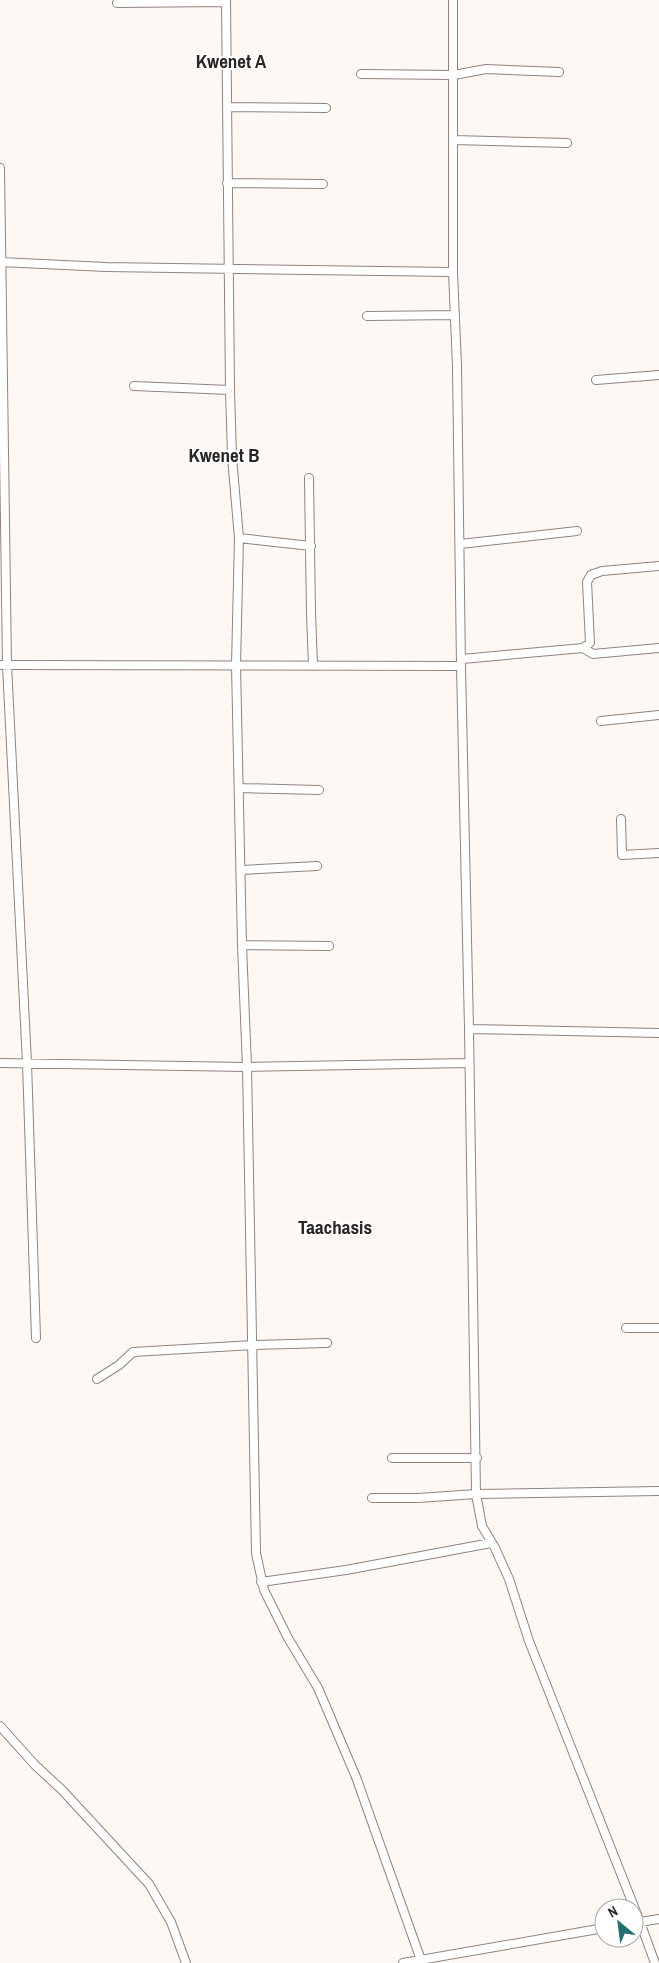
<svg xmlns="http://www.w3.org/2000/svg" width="659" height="1963" font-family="'Archivo Narrow',sans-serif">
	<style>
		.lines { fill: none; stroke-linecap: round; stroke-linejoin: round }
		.street-casing { stroke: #90837c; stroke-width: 10 }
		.street { stroke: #fff; stroke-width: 8 }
		.labels { text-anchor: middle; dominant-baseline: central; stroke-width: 4; stroke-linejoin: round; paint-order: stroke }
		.quarter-label { font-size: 19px; font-weight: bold; fill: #2b2523; stroke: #fff }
	</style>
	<rect width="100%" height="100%" fill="#fef8f5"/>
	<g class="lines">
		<g class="street-casing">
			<path id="street" d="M226 0 230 390 232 457 239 538 236 665 242 945 247 1067 256 1553 264 1590 288 1638 318 1688 356 1777 422 1963
				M453 0V272L457 366 461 666 469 1029 476 1494 482 1526 495 1548 509 1579 529 1641 640 1922 655 1963
				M117 3 226 2
				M361 74 454 75 486 69 559 72
				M227 107 326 108
				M453 140 567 143
				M0 168 7 665 27 1063 36 1338
				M227 183 323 184
				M0 262 106 267 453 272
				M367 316 455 315
				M596 380 659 375
				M134 386 230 390
				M309 478 311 613 313 666
				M239 538 311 546
				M460 544 577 531
				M583 648 593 654 659 648
				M462 659 583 648 590 643 587 582 591 575 602 571 659 566
				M0 665 461 666
				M601 721 659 715
				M239 788 319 790
				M621 819 622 855 659 853
				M241 870 317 866
				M242 945 329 946
				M469 1029 659 1033
				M0 1063 247 1067 468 1063
				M626 1328H659
				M97 1379 119 1365 133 1352 253 1345 327 1343
				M392 1458H477
				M372 1498H418L476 1494 659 1491
				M261 1582 346 1570 491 1543
				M0 1726 35 1765 62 1790 149 1884 171 1922 186 1963
				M634 1923 659 1919
				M403 1963 604 1928"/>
		</g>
		<use href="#street" class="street"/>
	</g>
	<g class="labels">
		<g class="quarter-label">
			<text x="231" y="61">Kwenet A</text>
			<text x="224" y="455">Kwenet B</text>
			<text x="335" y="1227">Taachasis</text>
		</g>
	</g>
	<g transform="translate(619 1923) rotate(331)"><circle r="24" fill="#ffffff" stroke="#aaa8a7"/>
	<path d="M0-4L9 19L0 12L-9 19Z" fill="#257073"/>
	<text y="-8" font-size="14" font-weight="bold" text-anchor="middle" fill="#2b2523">N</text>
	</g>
</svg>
